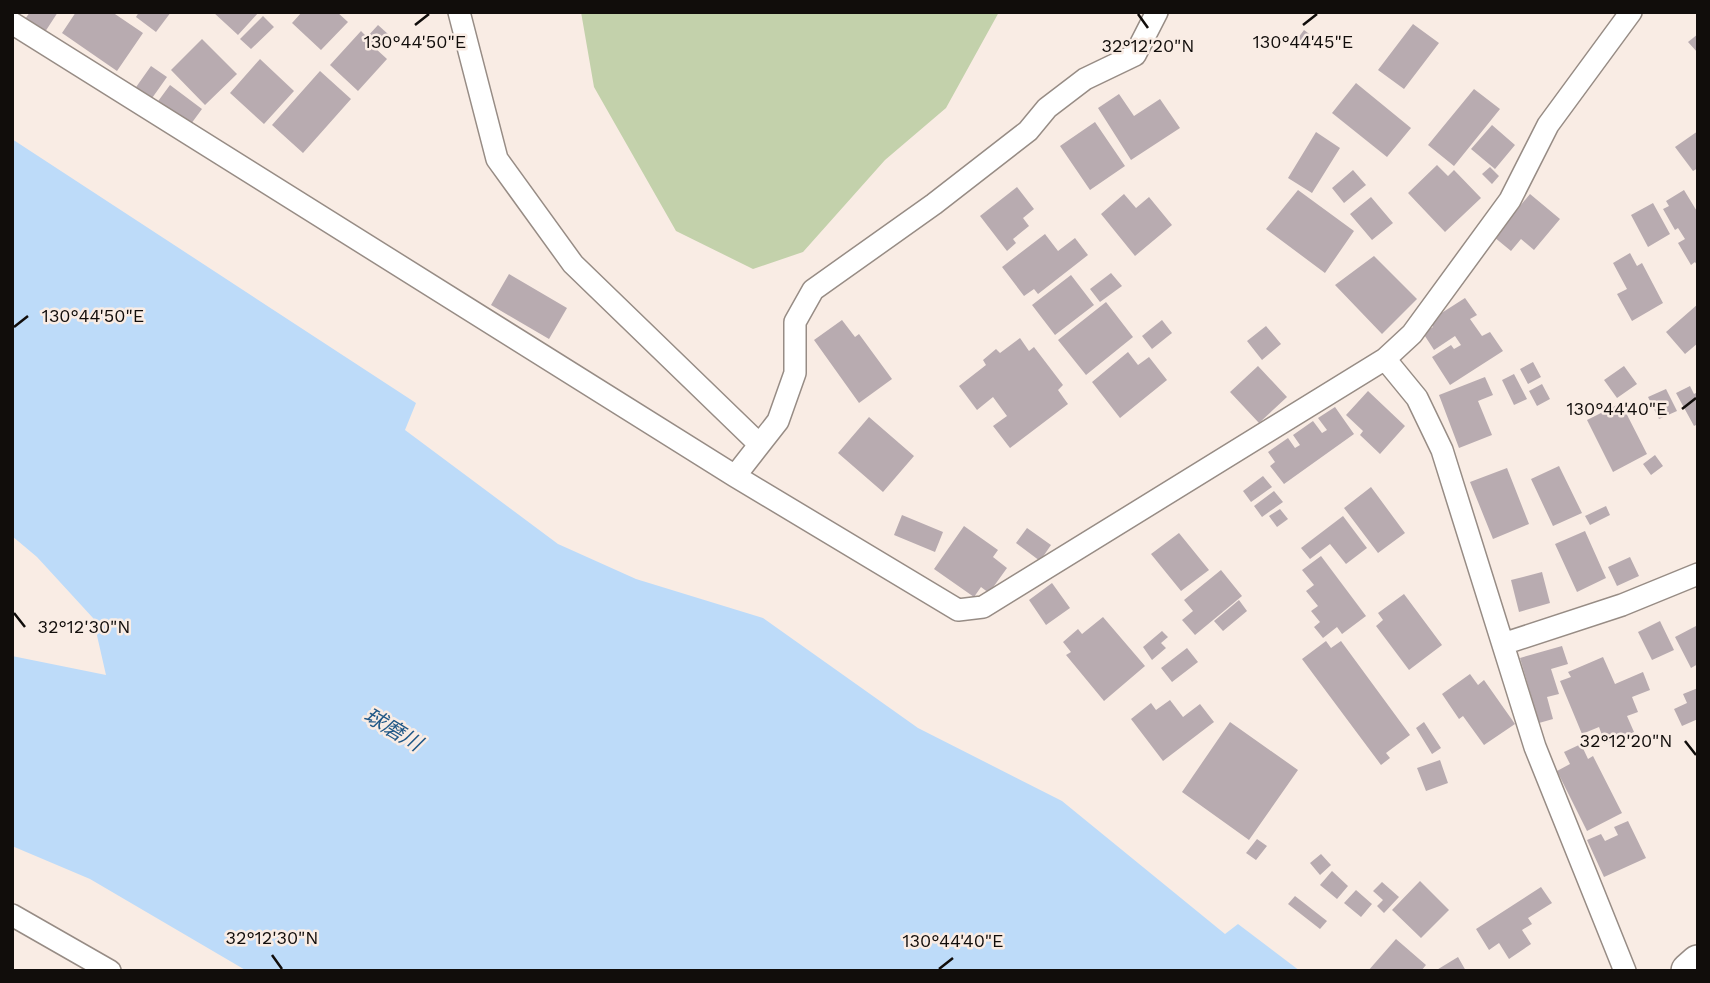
<svg xmlns="http://www.w3.org/2000/svg" width="1710" height="983" font-family="'Work Sans','Noto Sans JP',sans-serif">
	<style>
		.green { fill: #c3d1ab }
		.water { fill: #bddbf9 }
		.building { fill: #b8abb0 }
		.lines { fill: none; stroke-linecap: round; stroke-linejoin: round }
		.minor-casing { stroke: #978c85; stroke-width: 24 }
		.trunk-casing { stroke: #978c85; stroke-width: 38 }
		.minor { stroke: #fff; stroke-width: 21 }
		.trunk { stroke: #fff; stroke-width: 35 }
		.ticks { fill: none; stroke: #110d0b; stroke-width: 2.5 }
		.labels { text-anchor: middle; dominant-baseline: central; stroke-width: 5; stroke-linejoin: round; paint-order: stroke }
		.water-label { font-size: 21px; font-style: italic; fill: #215887; stroke: #f9ece4 }
		.ticks-label { font-size: 18px; text-anchor: middle; fill: #110d0b; stroke: #f9ece4; stroke-width: 5; stroke-linejoin: round; paint-order: stroke }
	</style>
	<rect width="100%" height="100%" fill="#f9ece4"/>
	<path class="green" d="M581 12H999L946 108 885 160 803 252 753 269 676 231 594 87Z"/>
	<path class="water" d="M12 139 416 403 405 430 558 544 636 579 763 618 918 728 1062 801 1225 934 1238 924 1300 971H247L90 879 12 846V656L106 675 93 618 37 557 12 536Z"/>
	<path class="building" d="M30 12H58L43 35 23 22Z
		M76 12H112L143 33 117 71 62 33Z
		M139 12H171L156 32 136 17Z
		M213 12H259L238 35Z
		M302 12H337L348 22 321 50 292 23Z
		M263 16 274 27 251 49 240 39Z
		M1413 24 1439 43 1404 89 1378 70Z
		M378 25 388 34 375 48 387 59 358 91 330 65 361 31 367 37Z
		M1304 30 1312 36 1306 44 1298 38Z
		M1698 34V53L1688 42Z
		M202 39 237 74 205 105 171 70Z
		M260 59 294 91 264 124 230 93Z
		M151 66 167 77 150 101 134 90Z
		M320 71 351 99 303 153 272 125Z
		M1356 83 1411 128 1387 157 1332 113Z
		M170 85 202 109 188 128 156 104Z
		M1474 89 1500 109 1454 166 1428 145Z
		M1119 94 1134 116 1160 99 1180 128 1131 160 1098 108Z
		M1095 122 1125 166 1090 190 1060 146Z
		M1492 125 1515 145 1495 169 1471 149Z
		M1698 131V168L1693 171 1675 147Z
		M1316 132 1340 148 1312 193 1288 178Z
		M1437 165 1448 176 1454 170 1481 198 1445 232 1408 193Z
		M1490 167 1499 176 1492 184 1482 174Z
		M1353 170 1366 185 1344 203 1332 188Z
		M1017 187 1034 209 1023 218 1029 226 1013 239 1016 243 1007 251 980 216Z
		M1298 190 1354 231 1325 273 1266 229Z
		M1684 190 1698 213V267L1695 262 1691 265 1678 243 1685 239 1678 228 1675 230 1663 209 1669 206 1666 201Z
		M1124 194 1136 208 1149 197 1172 225 1135 256 1101 214Z
		M1530 194 1560 219 1534 250 1521 239 1511 251 1494 237Z
		M1371 197 1393 223 1372 240 1350 214Z
		M1653 203 1670 234 1648 247 1631 215Z
		M1045 234 1058 251 1075 238 1088 255 1038 294 1034 289 1024 296 1002 267Z
		M1630 253 1637 266 1642 263 1663 303 1632 321 1617 294 1627 289 1613 263Z
		M1374 256 1417 299 1382 334 1335 285Z
		M1111 273 1122 286 1100 302 1090 289Z
		M509 274 567 308 549 339 491 305Z
		M1071 275 1094 305 1055 335 1032 305Z
		M1465 298 1477 315 1470 319 1482 336 1490 332 1503 351 1450 385 1432 357 1451 345 1454 349 1461 345 1455 336 1434 350 1423 333 1433 327 1429 321Z
		M1106 302 1133 337 1086 375 1058 340Z
		M1698 304V343L1685 354 1666 332Z
		M842 320 855 337 859 334 892 379 859 403 814 340Z
		M1162 320 1172 333 1152 349 1142 336Z
		M1266 326 1281 344 1262 360 1247 341Z
		M1020 338 1029 351 1034 347 1063 385 1058 390 1068 404 1010 448 993 426 1007 416 993 397 977 410 959 386 986 365 983 360 996 349 1000 353Z
		M1128 352 1138 365 1149 357 1167 380 1120 418 1092 382Z
		M1533 362 1541 377 1528 384 1520 369Z
		M1258 366 1287 397 1259 423 1230 392Z
		M1624 366 1637 384 1617 398 1604 380Z
		M1514 374 1527 399 1514 405 1502 380Z
		M1485 377 1493 395 1478 401 1492 435 1459 448 1439 395Z
		M1542 384 1550 399 1537 406 1529 391Z
		M1690 386 1694 394 1698 392V424L1694 426 1676 393Z
		M1666 389 1677 411 1659 419 1648 397Z
		M1368 391 1405 426 1380 454 1360 435 1363 431 1346 415Z
		M1621 403 1647 454 1613 472 1587 420Z
		M1335 407 1354 434 1284 484 1270 466 1275 462 1268 452 1288 438 1295 448 1300 445 1293 435 1313 421 1322 433 1327 430 1318 418Z
		M869 417 914 456 883 492 838 453Z
		M1655 455 1663 466 1651 475 1643 464Z
		M1559 466 1582 513 1553 526 1531 479Z
		M1507 468 1529 524 1493 539 1470 482Z
		M1263 476 1272 487 1251 502 1243 491Z
		M1371 487 1405 533 1378 553 1344 508Z
		M1274 491 1283 502 1262 517 1254 506Z
		M1606 506 1610 515 1590 525 1585 516Z
		M1280 509 1288 519 1277 527 1269 516Z
		M902 515 943 532 935 552 894 535Z
		M1343 516 1367 548 1346 564 1330 544 1310 559 1301 548Z
		M964 526 998 550 993 557 1007 568 989 593 981 587 974 597 934 569Z
		M1027 528 1051 545 1040 561 1016 543Z
		M1585 531 1606 578 1577 592 1555 544Z
		M1179 533 1209 570 1181 591 1151 554Z
		M1321 556 1366 616 1342 634 1337 627 1323 638 1314 627 1320 622 1311 611 1318 606 1306 591 1314 585 1302 570Z
		M1630 557 1639 576 1617 586 1608 567Z
		M1221 570 1242 596 1195 635 1182 620 1193 611 1184 600Z
		M1542 572 1550 603 1519 612 1511 580Z
		M1052 583 1070 608 1046 625 1029 600Z
		M1404 594 1442 645 1409 670 1376 626 1383 620 1378 613Z
		M1239 600 1247 611 1223 631 1214 621Z
		M1103 617 1145 666 1104 701 1066 655 1071 652 1063 642 1078 629 1082 634Z
		M1660 621 1674 650 1652 660 1638 632Z
		M1696 626 1698 630V664L1691 668 1675 637Z
		M1162 631 1168 637 1161 643 1166 648 1152 660 1143 647Z
		M1326 641 1331 648 1341 641 1410 735 1386 753 1390 758 1381 765 1302 659Z
		M1562 646 1568 664 1551 669 1559 694 1547 697 1553 719 1539 723 1520 658Z
		M1187 648 1198 662 1172 682 1161 668Z
		M1603 657 1615 684 1643 672 1650 690 1632 697 1638 712 1627 716 1634 732 1605 743 1599 727 1582 734 1560 681 1571 677 1568 672Z
		M1470 674 1478 685 1484 680 1515 724 1484 745 1463 716 1459 719 1442 694Z
		M1698 688V719L1682 726 1674 709 1687 703 1683 694Z
		M1170 700 1183 717 1200 704 1214 722 1163 761 1131 719 1151 703 1156 710Z
		M1230 722 1298 770 1249 840 1182 792Z
		M1424 722 1441 748 1432 754 1416 728Z
		M1581 744 1588 759 1593 756 1622 813 1587 831 1557 771 1570 764 1564 752Z
		M1440 760 1448 783 1426 791 1417 768Z
		M1628 821 1646 858 1604 877 1587 840 1601 834 1605 841 1618 835 1614 827Z
		M1257 839 1267 846 1256 860 1246 853Z
		M1321 854 1331 865 1320 875 1310 863Z
		M1332 871 1348 886 1337 899 1320 885Z
		M1420 881 1449 910 1421 938 1392 910Z
		M1382 882 1399 897 1384 913 1377 906 1383 900 1373 891Z
		M1541 887 1552 903 1528 918 1532 924 1522 930 1531 944 1509 959 1499 943 1489 950 1476 929Z
		M1356 890 1372 904 1361 917 1344 903Z
		M1295 896 1327 921 1320 929 1288 904Z
		M1396 939 1426 965 1421 971H1368Z
		M1458 957 1466 971H1435Z"/>
	<g class="lines">
		<g class="minor-casing">
			<path id="minor" d="M459 12 497 159 573 264 759 444
				M12 23 735 476 958 610 983 607 1385 359 1412 334 1510 200 1548 125 1631 12
				M1385 359 1417 398 1442 450 1535 747 1625 971
				M735 476 778 421 795 373V322L813 290 934 204 1028 131 1047 108 1085 79 1135 55 1157 12
				M1503 644 1622 605 1698 574
				M12 915 110 971"/>
		</g>
		<g class="trunk-casing">
			<path id="trunk" d="M1689 971 1698 963"/>
		</g>
		<use href="#minor" class="minor"/>
		<use href="#trunk" class="trunk"/>
	</g>
	<path class="ticks" d="M1138 14 1148 28M415 25 429 14M1303 25 1317 14M14 327 28 316M1682 409 1696 398M14 613 25 627M1685 741 1696 755M272 955 282 969M939 969 953 958"/>
	<g class="labels">
		<g class="water-label">
			<text transform="translate(393 729) rotate(31)">球磨川</text>
		</g>
	</g>
	<g class="ticks-label">
		<text x="415" y="48">130°44'50"E</text>
		<text x="1303" y="48">130°44'45"E</text>
		<text x="1148" y="52">32°12'20"N</text>
		<text x="93" y="322">130°44'50"E</text>
		<text x="1617" y="415">130°44'40"E</text>
		<text x="84" y="633">32°12'30"N</text>
		<text x="1626" y="747">32°12'20"N</text>
		<text x="272" y="944">32°12'30"N</text>
		<text x="953" y="947">130°44'40"E</text>
	</g>
	<rect width="1710" height="983" fill="none" stroke="#110d0b" stroke-width="28"/>
</svg>
